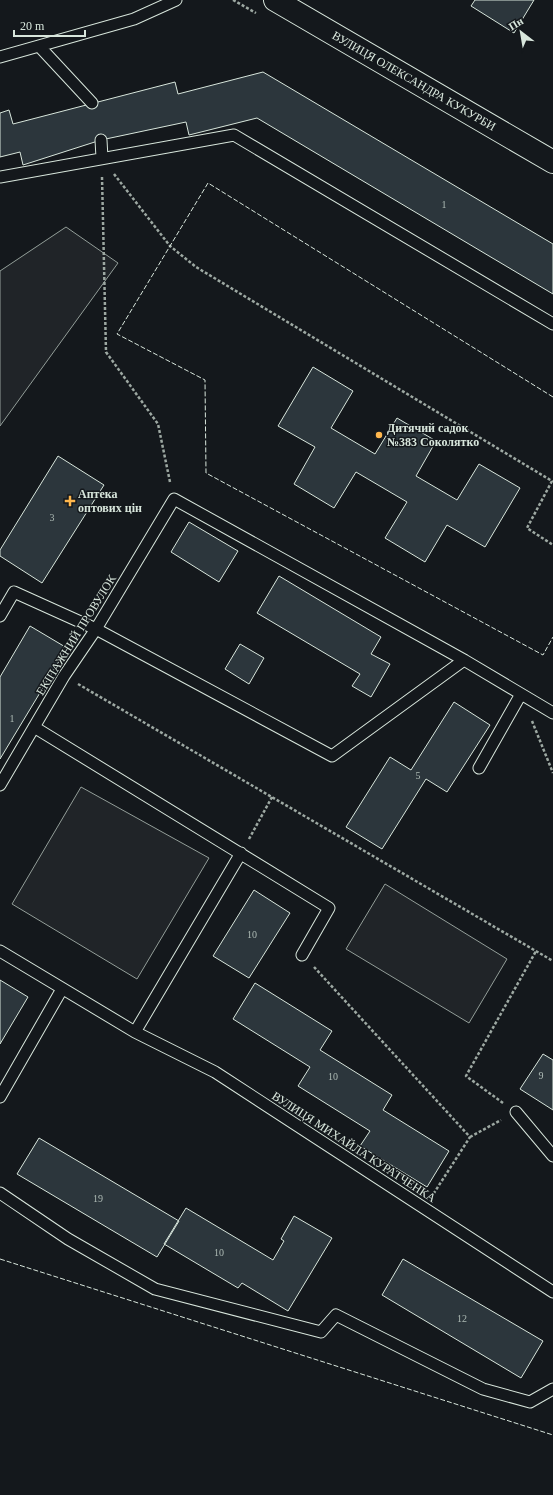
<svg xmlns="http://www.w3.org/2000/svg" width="553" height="1495" font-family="Georgia,serif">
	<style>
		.green { fill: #202428; stroke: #939e99 }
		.building { fill: #2c363c; stroke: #d8e6dc }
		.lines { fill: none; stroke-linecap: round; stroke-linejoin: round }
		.lane-casing { stroke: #d8e6dc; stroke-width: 13 }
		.secondary-casing { stroke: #d8e6dc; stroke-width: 24 }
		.path { stroke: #9da8a2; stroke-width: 2.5; stroke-dasharray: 3 2; stroke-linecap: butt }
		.lane { stroke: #14181c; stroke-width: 11 }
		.secondary { stroke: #14181c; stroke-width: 22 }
		.fence { stroke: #d8e6dc; stroke-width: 1; stroke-dasharray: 5 2; stroke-linecap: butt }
		.poi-dot { fill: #ffb74d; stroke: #14181c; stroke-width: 1.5 }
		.labels { text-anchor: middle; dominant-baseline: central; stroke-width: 3; stroke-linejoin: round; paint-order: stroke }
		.number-label { font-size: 10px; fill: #adbab4 }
		.street-label { font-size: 12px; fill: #d8e6dc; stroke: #14181c }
		.poi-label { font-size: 12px; font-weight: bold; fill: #d8e6dc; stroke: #14181c; text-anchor: start }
	</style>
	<rect width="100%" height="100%" fill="#14181c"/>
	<path class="green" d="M66 227 118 263 0 426V271Z
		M81 787 209 858 137 979 12 904Z
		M385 884 507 959 469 1023 346 949Z"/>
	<path class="building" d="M475 0H534L514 33 471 6Z
		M263 72 553 244V294L257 118 189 135 186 122 101 140 23 165 20 152 0 157V113L9 110 13 124 175 82 178 94Z
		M313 367 353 391 331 428 375 454 397 418 436 441 416 476 457 500 479 464 520 488 485 547 447 525 425 562 385 538 407 502 356 472 334 508 294 484 315 447 278 426Z
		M58 456 104 485 42 583 0 556V550Z
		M189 522 238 551 219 582 171 552Z
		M279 576 381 637 371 654 390 664 371 697 352 686 360 674 257 613Z
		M30 626 67 648 0 759V677Z
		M240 644 264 658 249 684 225 669Z
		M454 702 490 725 447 792 426 779 382 849 346 827 390 757 411 770Z
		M254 890 290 913 249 978 213 956Z
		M0 980 28 997 0 1044Z
		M255 983 332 1031 320 1050 392 1095 383 1110 449 1151 427 1187 360 1146 370 1131 298 1086 310 1067 233 1019Z
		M543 1054 553 1060V1110L520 1089Z
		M39 1138 179 1221 157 1257 17 1174Z
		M186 1208 273 1260 284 1241 281 1239 294 1216 332 1238 288 1311 242 1283 238 1288 164 1244Z
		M403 1259 543 1341 521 1378 382 1295Z"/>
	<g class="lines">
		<g class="lane-casing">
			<path id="lane" d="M39 46 92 103
				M0 57 134 19 176 0
				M101 140 102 158
				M0 177 234 135 553 324
				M0 616 14 592 96 629 332 756 464 660
				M34 727 329 908 302 955
				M479 768 521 694
				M0 785 64 676 96 629 174 499 464 660 553 713
				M0 951 135 1032 215 1072 553 1292
				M135 1032 241 853
				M0 1097 62 989
				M516 1112 553 1156
				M0 1193 68 1239 155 1289 321 1332 336 1315 483 1389 530 1402 553 1389"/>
		</g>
		<g class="secondary-casing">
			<path id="secondary" d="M275 0 553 162"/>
		</g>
		<path class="path" d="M233 0 256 13
			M114 174 170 246 196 267 552 481 527 528 553 545
			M102 177 106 352 158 424 170 482
			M78 684 553 961
			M532 721 553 773
			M249 839 272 797
			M314 967 470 1137 434 1193
			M503 1103 466 1076 536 951
			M470 1137 501 1120"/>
		<use href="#lane" class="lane"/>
		<use href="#secondary" class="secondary"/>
		<path class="fence" d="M553 397 208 183 117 334 205 380 206 473 543 655 553 637
			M0 1259 553 1435"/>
	</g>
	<g class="poi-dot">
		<circle cx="379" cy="435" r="4"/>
		<path d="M68 495h4v4h4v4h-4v4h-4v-4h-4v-4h4z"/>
	</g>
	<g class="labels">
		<g class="number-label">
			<text x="444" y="204">1</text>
			<text x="52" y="517">3</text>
			<text x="12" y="718">1</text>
			<text x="418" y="775">5</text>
			<text x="252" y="934">10</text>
			<text x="541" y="1075">9</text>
			<text x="333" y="1076">10</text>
			<text x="98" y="1198">19</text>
			<text x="219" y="1252">10</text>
			<text x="462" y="1318">12</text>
		</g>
		<g class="street-label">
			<text transform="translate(414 81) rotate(30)">ВУЛИЦЯ ОЛЕКСАНДРА КУКУРБИ</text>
			<text transform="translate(76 635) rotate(-58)">ЕКІПАЖНИЙ ПРОВУЛОК</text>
			<text transform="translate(354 1147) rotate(33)">ВУЛИЦЯ МИХАЙЛА КУРАТЧЕНКА</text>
		</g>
		<g class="poi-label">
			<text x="387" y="428">Дитячий садок<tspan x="387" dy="14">№383 Соколятко</tspan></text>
			<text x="78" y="494">Аптека<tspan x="78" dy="14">оптових цін</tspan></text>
		</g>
	</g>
	<g transform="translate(521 32) rotate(329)" stroke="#14181c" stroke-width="3" paint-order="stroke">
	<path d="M0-3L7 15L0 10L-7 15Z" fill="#d8e6dc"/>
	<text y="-6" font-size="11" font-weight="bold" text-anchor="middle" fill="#d8e6dc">Пн</text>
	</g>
	<path d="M14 30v6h71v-6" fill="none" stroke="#d8e6dc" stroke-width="2"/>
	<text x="20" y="30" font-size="12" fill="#d8e6dc" stroke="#14181c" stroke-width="3" paint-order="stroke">20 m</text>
</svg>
